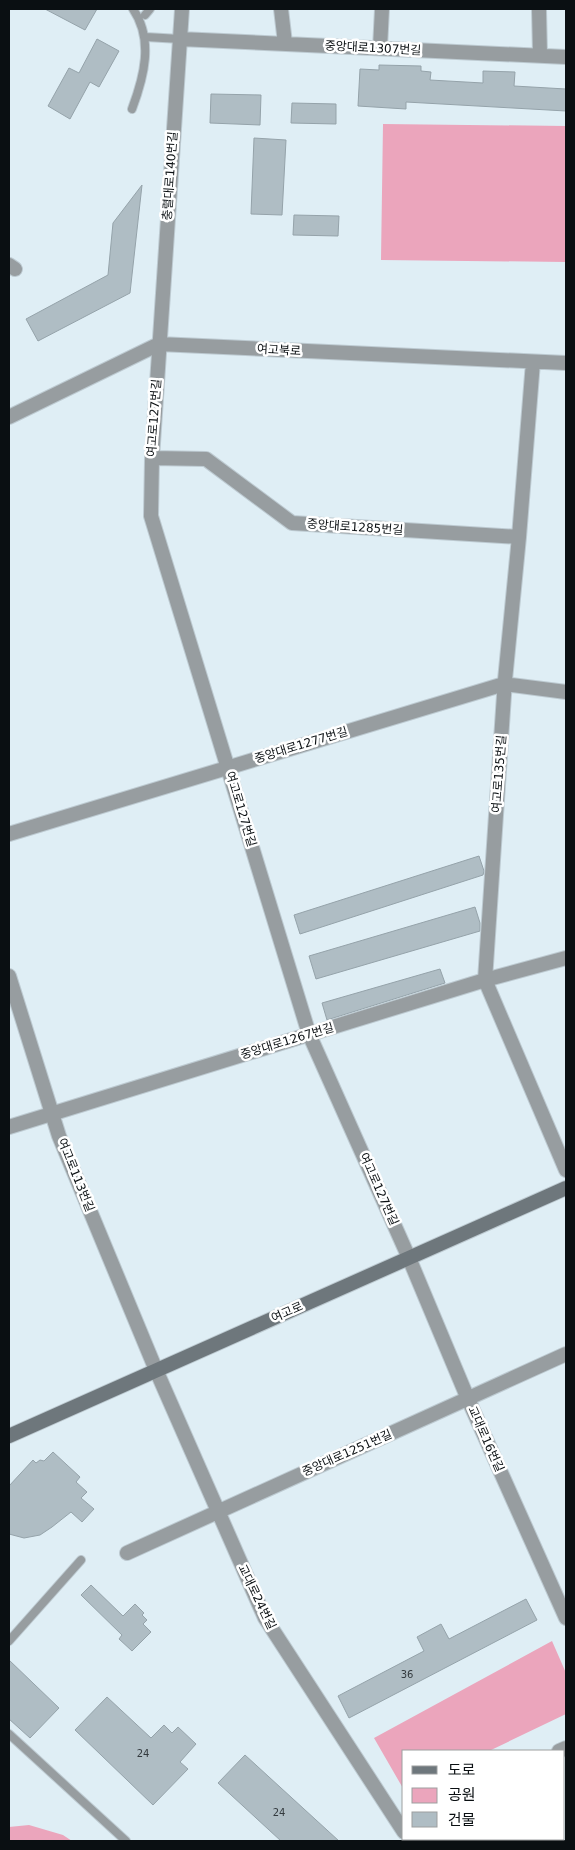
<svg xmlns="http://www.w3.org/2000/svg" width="575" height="1850" font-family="'DejaVu Sans','Noto Sans KR',sans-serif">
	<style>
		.green { fill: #eba5bc }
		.building { fill: #afbdc4; stroke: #95a3aa }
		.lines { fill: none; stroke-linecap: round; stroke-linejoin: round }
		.service-casing { stroke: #bdcad1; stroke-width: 10 }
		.minor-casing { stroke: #bdcad1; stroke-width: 16 }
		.secondary-casing { stroke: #bdcad1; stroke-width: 16 }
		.service { stroke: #979da0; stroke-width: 8 }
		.minor { stroke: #979da0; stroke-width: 14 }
		.secondary { stroke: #6e777c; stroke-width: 14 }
		.labels { text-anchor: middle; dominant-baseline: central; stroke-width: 5; stroke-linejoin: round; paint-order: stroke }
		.number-label { font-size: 10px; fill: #333a3e }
		.street-label { font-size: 12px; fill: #0a0f12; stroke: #fff }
	</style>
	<rect width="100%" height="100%" fill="#dfeef5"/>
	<path class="green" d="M383 124 566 126V262L381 260Z
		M552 1641 566 1673V1714L489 1751H404V1790L374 1738Z
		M29 1825 63 1835 72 1841H9V1827Z"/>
	<path class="building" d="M45 9H97L85 30Z
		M97 39 119 51 99 87 90 82 70 119 48 106 69 68 79 73Z
		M379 65 421 66V71L431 72 430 80 483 83V71L515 72 514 86 566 89V111L406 102V109L358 106 360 69 379 70Z
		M211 94 261 95 260 125 210 123Z
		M292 103 336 104V124L291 123Z
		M254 138 286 140 282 215 251 214Z
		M142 185 130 293 38 341 26 319 108 275 113 223Z
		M294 215 339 216 338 236 293 235Z
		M479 856 484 871 483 875 300 934 294 915Z
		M475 907 480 923V931L316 979 309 956Z
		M440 969 445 983 327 1020 322 1003Z
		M53 1452 80 1477 76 1482 87 1492 81 1498 94 1509 82 1522 71 1512 52 1527 40 1535 24 1538 9 1534V1486L33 1460 36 1463 40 1460 44 1461Z
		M91 1585 123 1616 135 1604 144 1613 142 1615 147 1620 143 1624 151 1632 132 1651 119 1639 122 1635 81 1595Z
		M526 1599 537 1620 349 1718 338 1696 424 1651 417 1637 441 1624 449 1639Z
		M9 1660 59 1708 30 1738 9 1719Z
		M107 1697 151 1738 164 1725 172 1733 178 1727 196 1744 180 1762 188 1769 153 1805 75 1730Z
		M245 1755 339 1841H281L218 1783Z"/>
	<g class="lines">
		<g class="service-casing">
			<path id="service" d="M145 15 150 9
				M146 37 180 39
				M132 109C144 77 154 40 133 9
				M9 1641 81 1560
				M9 1734 126 1841"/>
		</g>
		<g class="minor-casing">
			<path id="minor" d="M182 9 152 458 151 516 309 1034 409 1258 468 1399 566 1618
				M281 9 285 43
				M539 9 540 55
				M180 39 566 57
				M380 48 382 9
				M9 265 15 269
				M533 362 519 537 505 680 485 980 566 1170
				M9 417 159 344 566 363
				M152 458 206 459 292 523 519 537
				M9 834 504 684 566 692
				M9 976 59 1136 156 1370 265 1618 404 1832
				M9 1127 485 980 566 958
				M127 1553 566 1354
				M559 1751 566 1748"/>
		</g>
		<g class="secondary-casing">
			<path id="secondary" d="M9 1436 566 1188"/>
		</g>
		<use href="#service" class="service"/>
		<use href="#minor" class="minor"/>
		<use href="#secondary" class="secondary"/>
	</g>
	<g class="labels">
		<g class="number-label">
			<text x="407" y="1674">36</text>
			<text x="143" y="1753">24</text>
			<text x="279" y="1812">24</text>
		</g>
		<g class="street-label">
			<text transform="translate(373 48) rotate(3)">중앙대로1307번길</text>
			<text transform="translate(170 176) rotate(-86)">충렬대로140번길</text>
			<text transform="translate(279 350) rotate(3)">여고북로</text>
			<text transform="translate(154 418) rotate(-86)">여고로127번길</text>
			<text transform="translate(355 527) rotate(4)">중앙대로1285번길</text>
			<text transform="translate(301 745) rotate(-17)">중앙대로1277번길</text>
			<text transform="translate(499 774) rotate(-86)">여고로135번길</text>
			<text transform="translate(241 809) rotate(73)">여고로127번길</text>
			<text transform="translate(287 1041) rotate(-17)">중앙대로1267번길</text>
			<text transform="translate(76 1175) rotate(68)">여고로113번길</text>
			<text transform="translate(379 1189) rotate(66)">여고로127번길</text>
			<text transform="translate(287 1312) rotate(-24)">여고로</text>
			<text transform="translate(486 1439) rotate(66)">교대로16번길</text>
			<text transform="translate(347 1453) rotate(-24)">중앙대로1251번길</text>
			<text transform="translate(257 1597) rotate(64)">교대로24번길</text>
		</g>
	</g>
	<rect width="575" height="1850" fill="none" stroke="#0a0f12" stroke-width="20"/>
	<rect x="402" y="1750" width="162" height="90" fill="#ffffff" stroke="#9d9fa0"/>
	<rect x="412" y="1766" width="25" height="8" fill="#6e777c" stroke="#9d9fa0"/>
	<text x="448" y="1775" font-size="15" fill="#0a0f12">도로</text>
	<rect x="412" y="1788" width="25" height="15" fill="#eba5bc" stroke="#9d9fa0"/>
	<text x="448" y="1800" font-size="15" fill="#0a0f12">공원</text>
	<rect x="412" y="1812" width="25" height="15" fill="#afbdc4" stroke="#9d9fa0"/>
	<text x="448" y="1825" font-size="15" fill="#0a0f12">건물</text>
</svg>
